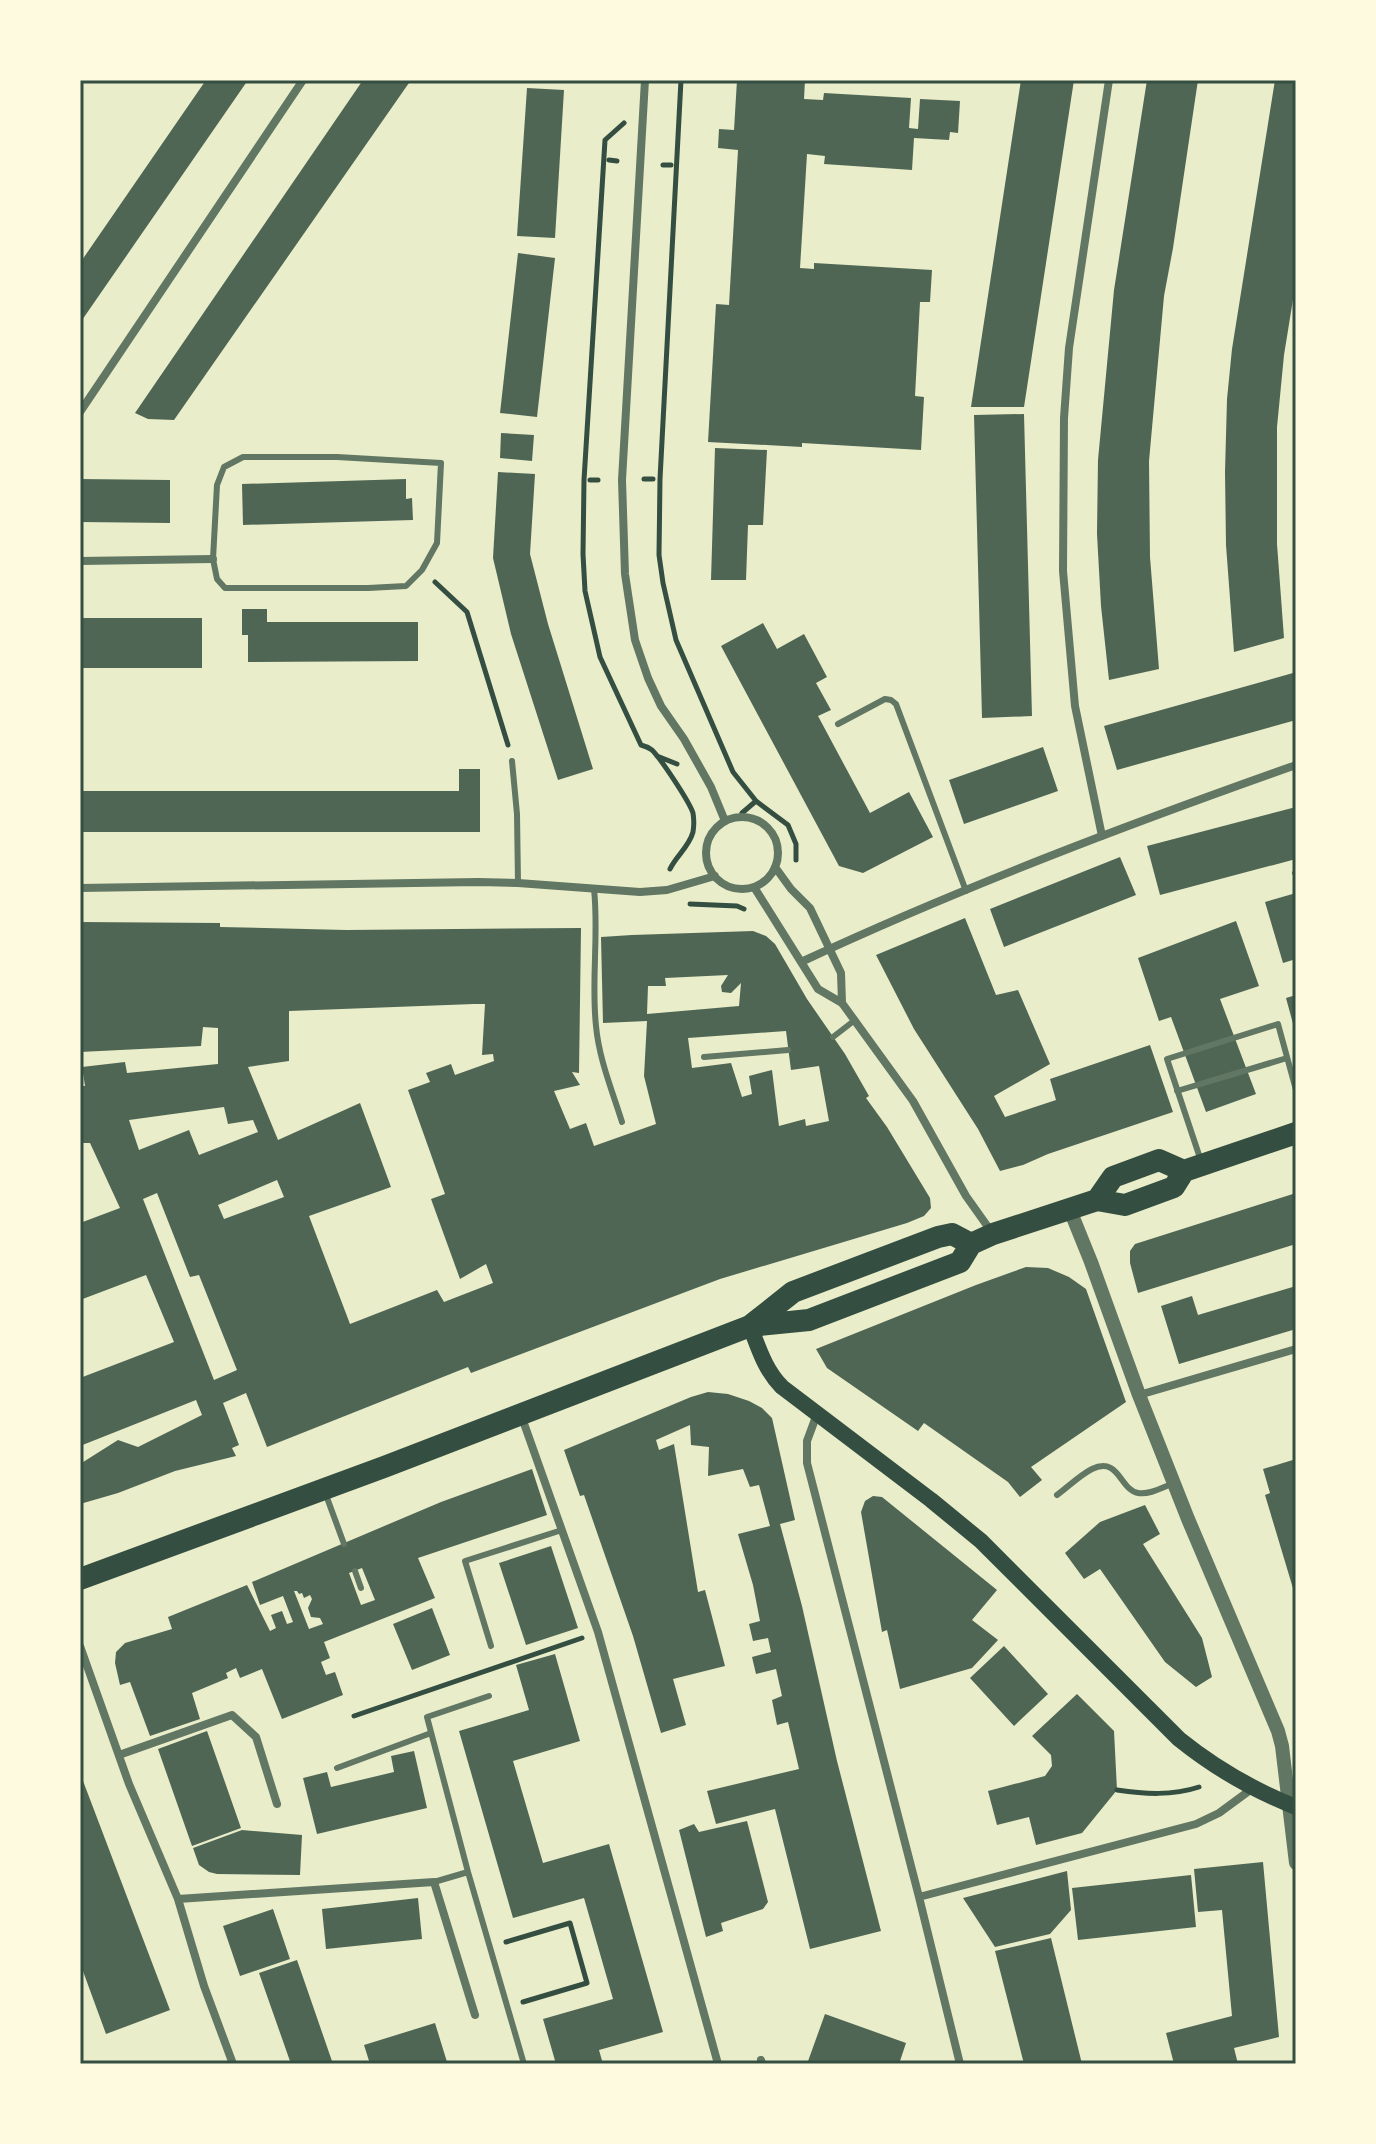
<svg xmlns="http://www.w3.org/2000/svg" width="1376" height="2144" font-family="'Nunito Sans',sans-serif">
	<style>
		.building { fill: #4f6655; fill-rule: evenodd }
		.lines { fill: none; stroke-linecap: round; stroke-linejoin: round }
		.path { stroke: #344e41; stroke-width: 5 }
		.service { stroke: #617663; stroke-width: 6 }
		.minor { stroke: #617663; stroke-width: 8 }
		.tertiary { stroke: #617663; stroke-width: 14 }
		.secondary { stroke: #344e41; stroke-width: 16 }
		.trunk { stroke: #344e41; stroke-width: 22 }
		.neatline { fill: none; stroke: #344e41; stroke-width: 3 }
	</style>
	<rect width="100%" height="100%" fill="#e9edc9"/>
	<path class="building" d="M206 80H248L80 323V263Z
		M363 80H411L174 420 148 419 135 413Z
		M737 80H805L804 99 823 100 824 93 911 98 909 128 918 129 920 99 960 101 958 133 950 132 949 140 914 138 912 170 824 164 825 156 807 154 800 268 814 269V263L932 270 930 302H920L915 396 924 397 921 450 802 443V447L708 442 716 304 729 305 738 150 718 148 719 129 734 130Z
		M1021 80H1074L1024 407H971Z
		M1147 80H1198L1173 248 1164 296 1149 461 1150 557 1159 669 1109 680 1101 606 1097 534 1098 460 1114 290Z
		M1275 80H1296V281L1284 355 1277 427V544L1284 638 1234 652 1226 545 1225 472 1227 399 1232 349Z
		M527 88 564 90 555 238 517 236Z
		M518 253 555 258 537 417 500 413Z
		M1024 414 1032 716 982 718 974 415Z
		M501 433 534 435 532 461 500 458Z
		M715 448 767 450 763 525H748L746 580H711Z
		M498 472 535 474 530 554 548 624 593 769 558 780 511 634 493 558Z
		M80 479 170 480V523L80 522Z
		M406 479V499L412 498 413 520 243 525 242 484Z
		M242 609H267V622H418V661L248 662V635H242Z
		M80 618H202V668H80Z
		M763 623 777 649 804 634 827 677 816 683 831 710 818 716 870 813 909 792 933 837 863 873 839 866 721 646Z
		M1293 673 1296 684V720L1117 770 1104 726Z
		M1043 747 1058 791 964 824 949 780Z
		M459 769H480V832H80V791H459Z
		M1296 807V859L1160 895 1147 846Z
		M1120 857 1136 895 1004 947 990 909Z
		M1296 893V959L1283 963 1265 902Z
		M965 918 996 995 1018 990 1050 1064 994 1096 1005 1117 1056 1100 1050 1079 1150 1045 1173 1112 1048 1154 1023 1165 1000 1171 978 1129 914 1029 876 955Z
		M1236 921 1259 986 1220 999 1256 1094 1206 1112 1171 1017 1159 1021 1138 958Z
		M80 922 220 923V927L346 930 581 928 579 1073 572 1072 580 1085 554 1091 570 1129 586 1123 594 1146 656 1124 644 1076 647 1021 603 1023 601 937 632 935 753 931 766 936 775 944 807 999 845 1054 869 1096 866 1098 887 1127 930 1198 931 1208 924 1216 907 1223 720 1279 471 1373 468 1367 267 1447 246 1393 223 1403 239 1445 232 1448 236 1456 175 1471 118 1493 80 1504V1464L118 1440 138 1447 202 1415 196 1400 80 1446V1378L174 1342 146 1275 80 1300V1223L120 1208 90 1143H80V1086H85L82 1067 125 1062 127 1073 218 1064V1028L203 1027 201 1046 80 1052ZM728 975 721 986 722 992 731 993 741 983 739 1006 647 1014 648 986H666L665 978ZM474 1004H485L482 1055 493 1054 494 1061 455 1075 451 1064 426 1073 430 1082 408 1090 445 1194 431 1199 460 1279 486 1264 493 1283 444 1302 437 1290 350 1324 309 1216 391 1187 360 1103 278 1140 248 1067 289 1061V1011ZM786 1031 791 1070 819 1066 829 1121 806 1126 805 1119 779 1126 772 1070 749 1076 752 1094 742 1097 731 1063 692 1068 688 1038ZM224 1107 228 1124 253 1120 258 1132 199 1155 189 1130 139 1150 129 1120ZM277 1180 284 1197 224 1219 218 1205ZM157 1193 190 1277 199 1275 237 1370 214 1380 143 1199Z
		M1296 995V1030L1295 1031 1286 998Z
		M1296 1193V1244L1138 1293 1130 1263V1251L1135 1244Z
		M1026 1267 1048 1268 1069 1277 1086 1289 1126 1402 1031 1467 1042 1480 1020 1497 1008 1482 924 1423 918 1431 827 1368 816 1349 976 1285Z
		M1296 1286V1329L1179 1364 1161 1306 1192 1296 1198 1315Z
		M708 1392 728 1394 749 1401 762 1408 772 1418 795 1520 780 1524 802 1606 837 1761 881 1931 810 1949 775 1809 716 1824 707 1791 799 1769 788 1722 777 1725 772 1700 782 1696 776 1669 756 1674 752 1657 771 1652 768 1638 753 1641 749 1624 760 1621 753 1585 738 1534 770 1526 759 1485 750 1487 743 1469 708 1476 709 1447 691 1445 690 1425 656 1440 659 1450 674 1444 698 1592 705 1590 725 1666 673 1679 686 1725 661 1733 633 1636 584 1495 580 1496 564 1450 691 1397Z
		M1296 1459V1595H1295L1265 1495 1270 1493 1263 1469Z
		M532 1469 547 1515 418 1558 435 1598 324 1642 330 1658 321 1662 326 1675 335 1672 343 1695 282 1719 262 1669 240 1678 236 1668 226 1673 228 1678 192 1693 200 1719 150 1736 130 1682 120 1685 115 1663 116 1652 125 1643 172 1629 168 1617 247 1585 270 1631 276 1628 271 1615 282 1611 287 1624 293 1622 283 1596 260 1605 252 1582 441 1502ZM362 1568 375 1600 361 1605 349 1573ZM294 1591H297L299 1594 302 1593 304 1598 310 1595 312 1599 308 1608 311 1617 320 1618 323 1624 309 1629Z
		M873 1496 882 1497 997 1590 972 1620 998 1640 972 1668 900 1689 887 1630 882 1632 861 1512 865 1501Z
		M1145 1505 1160 1534 1143 1544 1202 1638 1212 1677 1196 1687 1165 1662 1100 1569 1084 1579 1065 1553 1100 1522Z
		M551 1546 578 1628 526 1645 499 1563Z
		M432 1608 450 1655 412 1670 393 1624Z
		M1004 1646 1048 1694 1014 1726 970 1678Z
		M555 1654 580 1741 513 1761 543 1863 609 1844 663 2032 599 2050 603 2064H556L543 2019 613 1999 584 1898 513 1918 459 1731 529 1710 516 1665Z
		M1077 1694 1114 1731 1117 1790 1082 1833 1036 1845 1029 1817 997 1825 988 1791 1045 1776 1052 1766 1051 1755 1032 1736Z
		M207 1731 241 1828 192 1846 158 1749Z
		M414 1751 427 1808 317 1834 303 1778 327 1772 331 1787 394 1772 391 1756Z
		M80 1773 170 2010 106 2034 80 1963Z
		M747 1821 768 1902 763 1909 721 1923 723 1931 706 1937 679 1830 694 1824 699 1832Z
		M242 1830 302 1835 300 1875 217 1874 209 1872 199 1865 193 1848Z
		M1263 1862 1279 2037 1234 2048 1238 2064H1174L1166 2033 1232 2016 1222 1910 1198 1912 1194 1869Z
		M1067 1871 1071 1910 1050 1934 995 1947 963 1898Z
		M1191 1875 1196 1927 1078 1940 1072 1888Z
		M418 1898 422 1939 326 1949 322 1909Z
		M273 1909 290 1959 240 1976 223 1926Z
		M1051 1938 1082 2064H1024L995 1951Z
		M297 1960 333 2064H291L259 1973Z
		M825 2014 906 2043 899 2064H807Z
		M435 2023 447 2062 440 2064H370L364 2045Z"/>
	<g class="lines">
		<path class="path" d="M681 80 660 479 659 555 663 583 676 640 733 772 756 801 788 825 796 844V860
			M624 123 605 140 584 480 583 554 585 591 600 657 641 745C645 746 648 747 652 750 661 759 689 801 693 813 694 819 694 826 693 832 689 847 676 856 670 869
			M609 160 617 161
			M663 165H671
			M644 479H653
			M590 480H598
			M435 582 467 612 508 745
			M657 756 677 764
			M742 813 756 801
			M690 904 737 906 744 909
			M354 1716 582 1638
			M1117 1790C1144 1794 1172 1796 1199 1787
			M506 1942 570 1923 587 1983 523 2002"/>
		<path class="service" d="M243 457H337L441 463 437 543 422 570 406 586 368 588H225L217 579 213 559 217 485 224 467Z
			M838 724 885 699 891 700 896 704 966 891
			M512 761 517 814 518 883
			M1295 873 1296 872
			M594 889C599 935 591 980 596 1026 599 1059 612 1090 622 1122
			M833 1037 855 1020
			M704 1057 788 1050
			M1177 1091 1287 1058
			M1201 1161 1167 1059 1278 1024 1296 1090
			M326 1495 344 1544
			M1057 1495C1068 1487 1080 1475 1092 1469 1119 1456 1120 1490 1138 1493 1150 1495 1163 1487 1174 1483
			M355 1571 361 1588
			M491 1646 465 1561 562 1530
			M489 1696 427 1717 468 1872 524 2064
			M337 1768 431 1733
			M434 1882 468 1872"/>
		<path class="minor" d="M645 80 622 480 625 574 635 640 648 678 661 706 684 739 711 787 725 821
			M80 412 303 80
			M80 561 213 559
			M706 853a36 36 0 1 1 72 0a36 36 0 1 1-72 0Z
			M1102 836 1075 706 1063 571 1064 418 1069 348 1109 80
			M775 867 791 889 810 908 841 973 842 1003
			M754 887 818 989 842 1003 913 1101 966 1196 993 1234
			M80 888 478 882 518 883 640 892 667 890 715 876
			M801 962C962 887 1129 824 1296 765
			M1139 1395 1296 1349
			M817 1414 807 1441V1463L919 1897 960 2064
			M521 1415 598 1632 718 2064
			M80 1646 129 1784 178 1899 204 1986 233 2064
			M119 1755 232 1715 256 1737 277 1804
			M919 1897 1196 1824 1219 1813 1253 1788
			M178 1899 434 1882 475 2015
			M761 2060 762 2064"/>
		<path class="tertiary" d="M1070 1210 1091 1262 1139 1395 1188 1519 1278 1731 1282 1746 1296 1863"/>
		<path class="secondary" d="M750 1326C759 1349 765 1370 782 1387L931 1500 981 1541 1179 1739C1215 1768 1253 1790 1296 1807"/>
		<path class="trunk" d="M1097 1200 1113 1177 1159 1160 1184 1171
			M750 1326 793 1292 938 1237 952 1234 971 1244
			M80 1579 384 1467 750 1326 809 1320 960 1262 971 1244 993 1234 1097 1200 1125 1205 1174 1187 1184 1171 1296 1133"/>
	</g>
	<rect width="1376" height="2144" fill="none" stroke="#fefae0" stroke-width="164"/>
	<rect x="82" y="82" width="1212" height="1980" class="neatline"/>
</svg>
